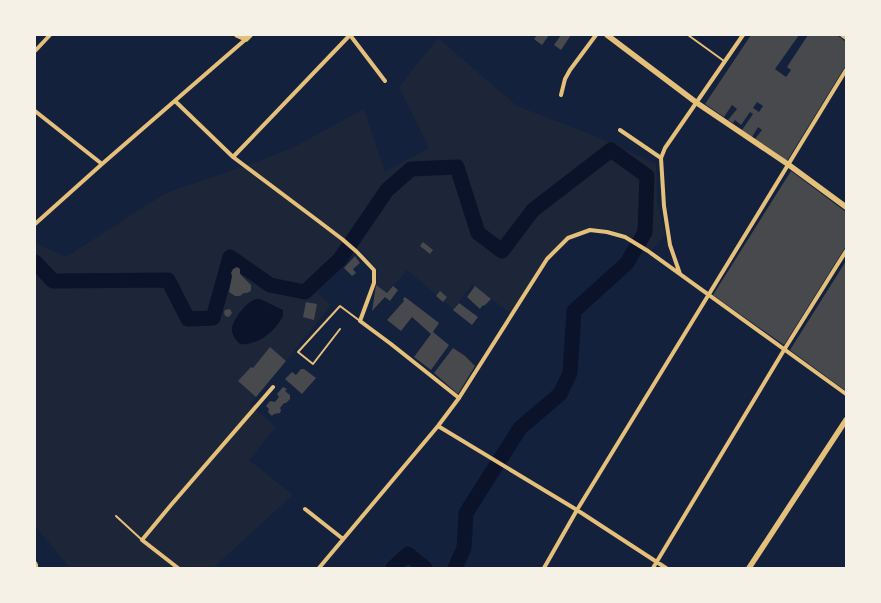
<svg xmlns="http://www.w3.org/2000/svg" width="881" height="603" font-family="Signika,sans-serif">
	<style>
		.green { fill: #1d2539 }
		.water { fill: #0b132b }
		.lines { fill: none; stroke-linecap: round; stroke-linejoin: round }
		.river { stroke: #0b132b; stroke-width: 15 }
		.building { fill: #48494c; fill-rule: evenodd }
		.service { stroke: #e5c07b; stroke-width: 2 }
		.minor { stroke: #e5c07b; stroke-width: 4 }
		.secondary { stroke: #e5c07b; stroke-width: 5.5 }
	</style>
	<rect width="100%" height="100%" fill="#14213d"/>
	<path class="green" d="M438 38 517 106 595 136 656 164 657 202 665 235 651 251 626 234 608 229 590 228 568 236 545 258 512 314 472 285 453 309 407 270 387 293 376 285 377 270 375 267 359 249 317 293 331 305 250 405 276 427 249 460 293 495 213 568H70L35 526V243L66 257 105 232 166 193 256 162 296 146 364 109 385 172 429 148 399 87Z"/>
	<path class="water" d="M260 299 283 310V316C275 331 258 346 240 344 236 340 233 337 232 331 231 322 244 305 252 301 255 299 257 299 260 299Z"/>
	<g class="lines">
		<path class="river" d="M35 262 53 281 168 280 188 319 213 318 230 257 270 285 305 292 340 259 387 190 411 169 457 167 478 233 502 251 533 210 611 150 647 176 645 232 627 263 574 311 570 373 560 394 520 428 466 513 464 548 455 568
			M393 568 408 554 425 568"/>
	</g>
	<path class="building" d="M537 35H549L542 45 534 39Z
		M561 35H571L561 50 554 45Z
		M751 35H799L775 69 786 77 791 70 787 67 808 35H837L846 42V65L787 161 755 139 762 130 758 127 752 137 742 130 753 114 750 112 741 125 735 120 733 123 728 120 737 109 732 105 724 117 705 104ZM757 102 763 106 759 112 753 108Z
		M791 171 846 212V246L784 345 713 295Z
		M423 242 433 250 430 254 420 246Z
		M355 256 360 263 353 269 356 273 352 276 344 268Z
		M846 261V391L790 350Z
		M237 267 240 269V274L251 285V291L247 293H244L240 296H235L229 292 232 276 231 273 233 269Z
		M376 285 387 293 393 286 398 290 390 301 385 297 372 311Z
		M475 286 491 299 485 305 482 306 480 309 467 297Z
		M440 291 447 297 443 302 436 296Z
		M405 297 439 323 433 332 449 345 431 370 414 357 431 334 412 317 401 331 387 320 404 301 403 299Z
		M306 302 317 304 314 320 303 317Z
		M459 303 478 317 472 325 453 310Z
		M230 309 232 313 229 317 225 316 224 312 225 310Z
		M270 347 286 361 256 397 238 381 251 367 253 368Z
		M453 348 465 356 475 366 458 394 434 373Z
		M301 369H304L316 378 302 394 285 379 292 372 296 375Z
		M283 387 287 389 285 391 290 395V399L286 403H284L280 408 281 410 280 413 274 414 272 416 268 412 269 409 266 406 270 401 275 402 279 397 277 394Z"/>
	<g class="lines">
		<path class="service" d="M688 35 724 61
			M340 329 313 364 298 352 340 306 360 321
			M116 516 142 540"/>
		<path class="minor" d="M350 35 385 81
			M35 51 50 35
			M561 95 565 79 570 70 596 35
			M175 101 233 157 317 220 342 239 357 252 374 270V283L360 321 391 344 459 398
			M35 111 102 164
			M620 130 661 158
			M233 157 350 35
			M35 224 102 164 246 39
			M680 274 670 245 664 206 661 158 665 148 743 35
			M438 426 577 510 666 568
			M305 509 343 539
			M35 563 36 565V568
			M178 568 142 540 171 505 273 387
			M319 568 438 426 459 398 547 259 568 238 590 230 607 232 625 237 648 251 846 394
			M544 568 577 510 846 70
			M653 568 784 350 846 251"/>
		<path class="secondary" d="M237 35 246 39 250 35
			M607 35 697 103 789 165 846 207
			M843 35 846 37
			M749 568 846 420"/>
	</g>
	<rect width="881" height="603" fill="none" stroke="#f6f1e7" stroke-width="72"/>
</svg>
